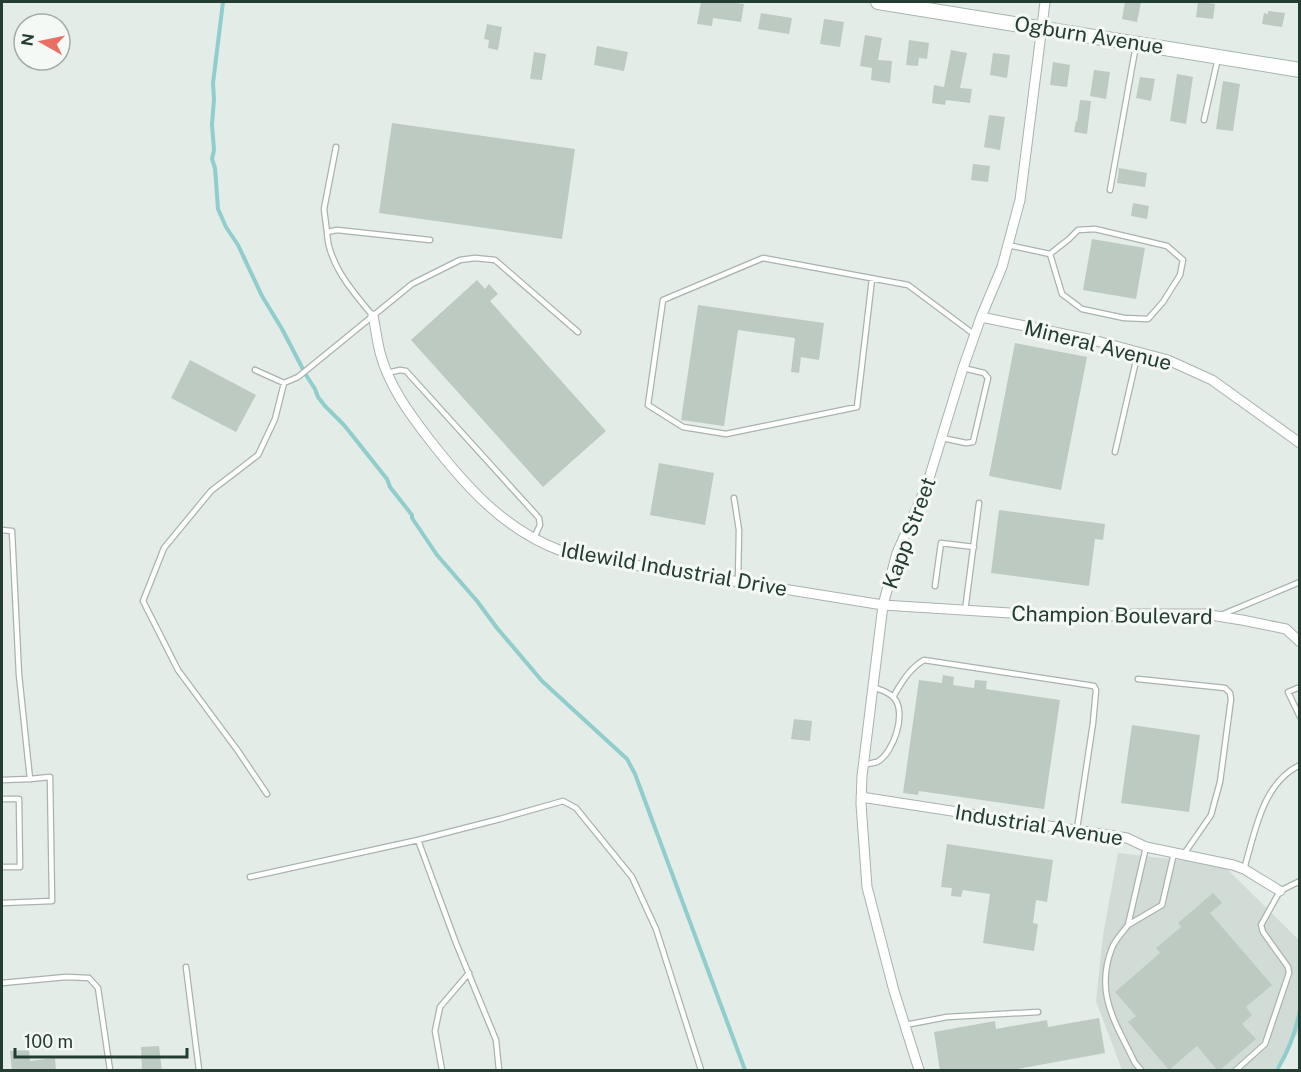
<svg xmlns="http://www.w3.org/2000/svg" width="1301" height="1072" font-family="'Public Sans',sans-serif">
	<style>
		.built { fill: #d2dcd6 }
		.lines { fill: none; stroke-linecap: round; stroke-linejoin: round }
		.stream { stroke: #8fcecd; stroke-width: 4 }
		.building { fill: #bccac2 }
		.lane-casing { stroke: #a7b4ad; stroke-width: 7 }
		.street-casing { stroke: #a7b4ad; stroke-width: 11 }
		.secondary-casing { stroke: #a3b7ad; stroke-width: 16 }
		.lane { stroke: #fff; stroke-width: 4.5 }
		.street { stroke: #fff; stroke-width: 9 }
		.secondary { stroke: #fff; stroke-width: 14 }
		.labels { text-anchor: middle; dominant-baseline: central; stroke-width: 6; stroke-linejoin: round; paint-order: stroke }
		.street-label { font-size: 21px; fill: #243d32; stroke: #f4f9f6 }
	</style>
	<rect width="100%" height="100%" fill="#e4ece7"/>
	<path class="built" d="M1118 853 1223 865 1299 940V1031L1274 1070H1122L1096 1001 1103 935Z"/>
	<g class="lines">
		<path class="stream" d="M223 2 213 83 214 99 212 125 214 150 212 159 215 168 218 209 226 227 238 245 262 296 282 329 306 375 315 389 318 397 325 406 344 425 387 479 390 487 412 515V518L437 555 477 601 497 628 542 681 627 759 635 774 745 1070
			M1277 1070C1288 1052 1296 1031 1300 1010"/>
	</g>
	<path class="building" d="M701 2H727L744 4 741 22 713 18 712 26 697 24Z
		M1125 2H1141L1137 22 1122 19Z
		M1198 2H1208V3L1215 4 1213 19 1196 17Z
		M1268 11 1285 13 1282 27 1262 24 1264 13 1268 14Z
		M761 13 792 18 789 34 758 29Z
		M824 19 844 22 840 47 820 44Z
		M487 24 502 27 498 50 488 48 489 40 484 39Z
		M865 35 882 38 878 60 892 61 890 83 871 80 872 68 860 66Z
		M909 40 929 43 927 59 919 58 918 66 906 65Z
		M597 46 628 52 624 71 594 65Z
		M951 50 967 53 960 88 972 89 970 103 946 100 945 105 932 103 934 85 944 87Z
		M534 52 546 54 542 80 530 79Z
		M993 53 1010 55 1007 78 990 75Z
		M1053 62 1070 65 1067 87 1050 85Z
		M1094 70 1110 72 1106 99 1090 96Z
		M1177 74 1193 77 1186 124 1170 121Z
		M1140 77 1155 79 1151 101 1136 98Z
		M1223 81 1240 84 1233 131 1216 129Z
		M1080 100 1091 101 1087 134 1074 132 1076 121 1077 122Z
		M989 115 1005 117 1000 150 984 147Z
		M392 123 575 149 562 239 379 213Z
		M973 164 990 166 988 182 971 180Z
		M1119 168 1147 173 1145 187 1117 183Z
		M1133 203 1149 206 1147 219 1131 216Z
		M1092 239 1145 248 1136 299 1083 290Z
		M477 280 485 289 489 284 498 294 490 301 606 431 543 487 411 340Z
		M698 305 824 323 819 360 801 357 799 373 791 372 795 338 738 330 724 426 681 420Z
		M1015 343 1087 357 1061 490 989 476Z
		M190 360 256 395 236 432 171 398Z
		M659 463 714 473 705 525 650 515Z
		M999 510 1105 524 1103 540 1095 539 1089 586 991 573Z
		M943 675 954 677 953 685 974 688 975 680 987 681 986 689 1060 700 1044 809 919 791 918 795 903 793 919 680 942 683Z
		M794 719 812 721 810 741 791 739Z
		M1132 725 1200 735 1189 812 1121 803Z
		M947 844 1053 860 1047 902 1036 900 1033 923 1038 924 1034 951 983 943 990 894 963 890 961 897 951 896 952 888 941 887Z
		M1213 893 1222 903 1210 913 1272 985 1246 1007 1252 1015 1242 1024 1256 1039 1219 1071H1218L1197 1046 1169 1070 1128 1022 1136 1016 1115 992 1160 953 1156 948 1181 927 1178 923Z
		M1099 1018 1105 1053 1006 1071H940L934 1032 995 1021 996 1029 1047 1020 1048 1027Z
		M159 1046 162 1071H142L141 1047Z
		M29 1050 30 1061 55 1058 56 1071H12L10 1051Z"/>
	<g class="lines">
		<g class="lane-casing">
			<path id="lane" d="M1204 120 1218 58
				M1110 190 1136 45
				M327 232 324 209 336 147
				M1008 245 1050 254 1062 294 1082 309 1124 318 1148 319 1163 302 1180 275 1183 260 1167 246 1095 229 1078 230 1069 239 1050 254
				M872 279 857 407 726 434 683 427 648 405 663 300 763 258 908 285 975 335
				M373 316C353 292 328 264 327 232L337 230 430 240
				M255 370 284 383 298 377 412 284 460 260 475 258 495 260 578 332
				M387 373 400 370 406 371 539 518 540 525 534 538
				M942 438 966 443 973 442 988 378 984 373 963 368
				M1115 452 1138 352
				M734 498 739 530 738 582
				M2 530 12 531 19 675 30 779 2 780
				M935 586 941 543 974 547
				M965 611 979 503
				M1221 615 1300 582
				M1138 679 1225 688 1230 693 1231 699 1220 782 1211 815 1184 854
				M1300 687 1288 692 1300 717
				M893 697C902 682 909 669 924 660L1094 686 1096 690 1093 723 1077 829
				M863 765C867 764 873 763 877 762 894 753 907 712 894 698 888 691 880 690 873 687
				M267 794 238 751 178 670 143 601 164 548 211 491 258 455 275 419 284 383
				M2 799H19L20 867H2
				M1146 847 1128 925 1162 905 1174 853
				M1244 869C1255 833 1262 783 1300 765
				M250 877 418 840
				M2 903 52 901 50 777 30 779
				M1128 925C1123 932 1115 940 1112 948 1094 994 1116 1023 1135 1063L1141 1070
				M186 967 199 1070
				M2 983 66 977 89 978 98 988 110 1070
				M905 1025 947 1017 1038 1012
				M442 1070 435 1031 440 1007 469 973
				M499 1070 496 1040 456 943 418 840 500 819 563 801 576 808 632 877 656 929 701 1070
				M1236 1070 1265 1044 1289 973 1288 967 1263 932 1261 925 1280 891 1300 881"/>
		</g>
		<g class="street-casing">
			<path id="street" d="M373 316C376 329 377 343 381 356 390 387 409 413 429 439 464 484 503 529 559 550 573 555 588 557 603 560L883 605 1088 618 1134 614H1204L1242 620 1286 629 1300 642
				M981 317 1093 340 1168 360 1212 380 1300 443
				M861 797 1127 838 1146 847 1233 865 1244 869 1280 891
				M919 1070 894 991 867 887 861 804 862 776 883 605 897 553 927 485 963 368 981 317 1002 267 1020 200 1045 2"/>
		</g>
		<g class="secondary-casing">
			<path id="secondary" d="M878 2 1300 70"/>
		</g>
		<use href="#lane" class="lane"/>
		<use href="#street" class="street"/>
		<use href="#secondary" class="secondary"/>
	</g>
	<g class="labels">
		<g class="street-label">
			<text transform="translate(1089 35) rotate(9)">Ogburn Avenue</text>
			<text transform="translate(1098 345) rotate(14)">Mineral Avenue</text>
			<text transform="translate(909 533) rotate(-70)">Kapp Street</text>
			<text transform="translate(674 569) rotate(10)">Idlewild Industrial Drive</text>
			<text transform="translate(1112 615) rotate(1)">Champion Boulevard</text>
			<text transform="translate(1039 825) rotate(9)">Industrial Avenue</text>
		</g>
	</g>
	<rect width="1301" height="1072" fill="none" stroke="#243d32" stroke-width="6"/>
	<g transform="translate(42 42) rotate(279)"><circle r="28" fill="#f4f9f6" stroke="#a1aea8" stroke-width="1.5"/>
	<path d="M0-4.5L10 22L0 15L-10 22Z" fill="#e96f65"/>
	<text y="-9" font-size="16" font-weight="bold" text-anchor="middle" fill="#243d32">N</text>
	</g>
	<path d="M15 1048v9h172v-9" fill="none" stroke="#243d32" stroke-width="3"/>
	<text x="24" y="1048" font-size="18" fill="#243d32" stroke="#f4f9f6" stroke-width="4.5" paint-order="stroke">100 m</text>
</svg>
